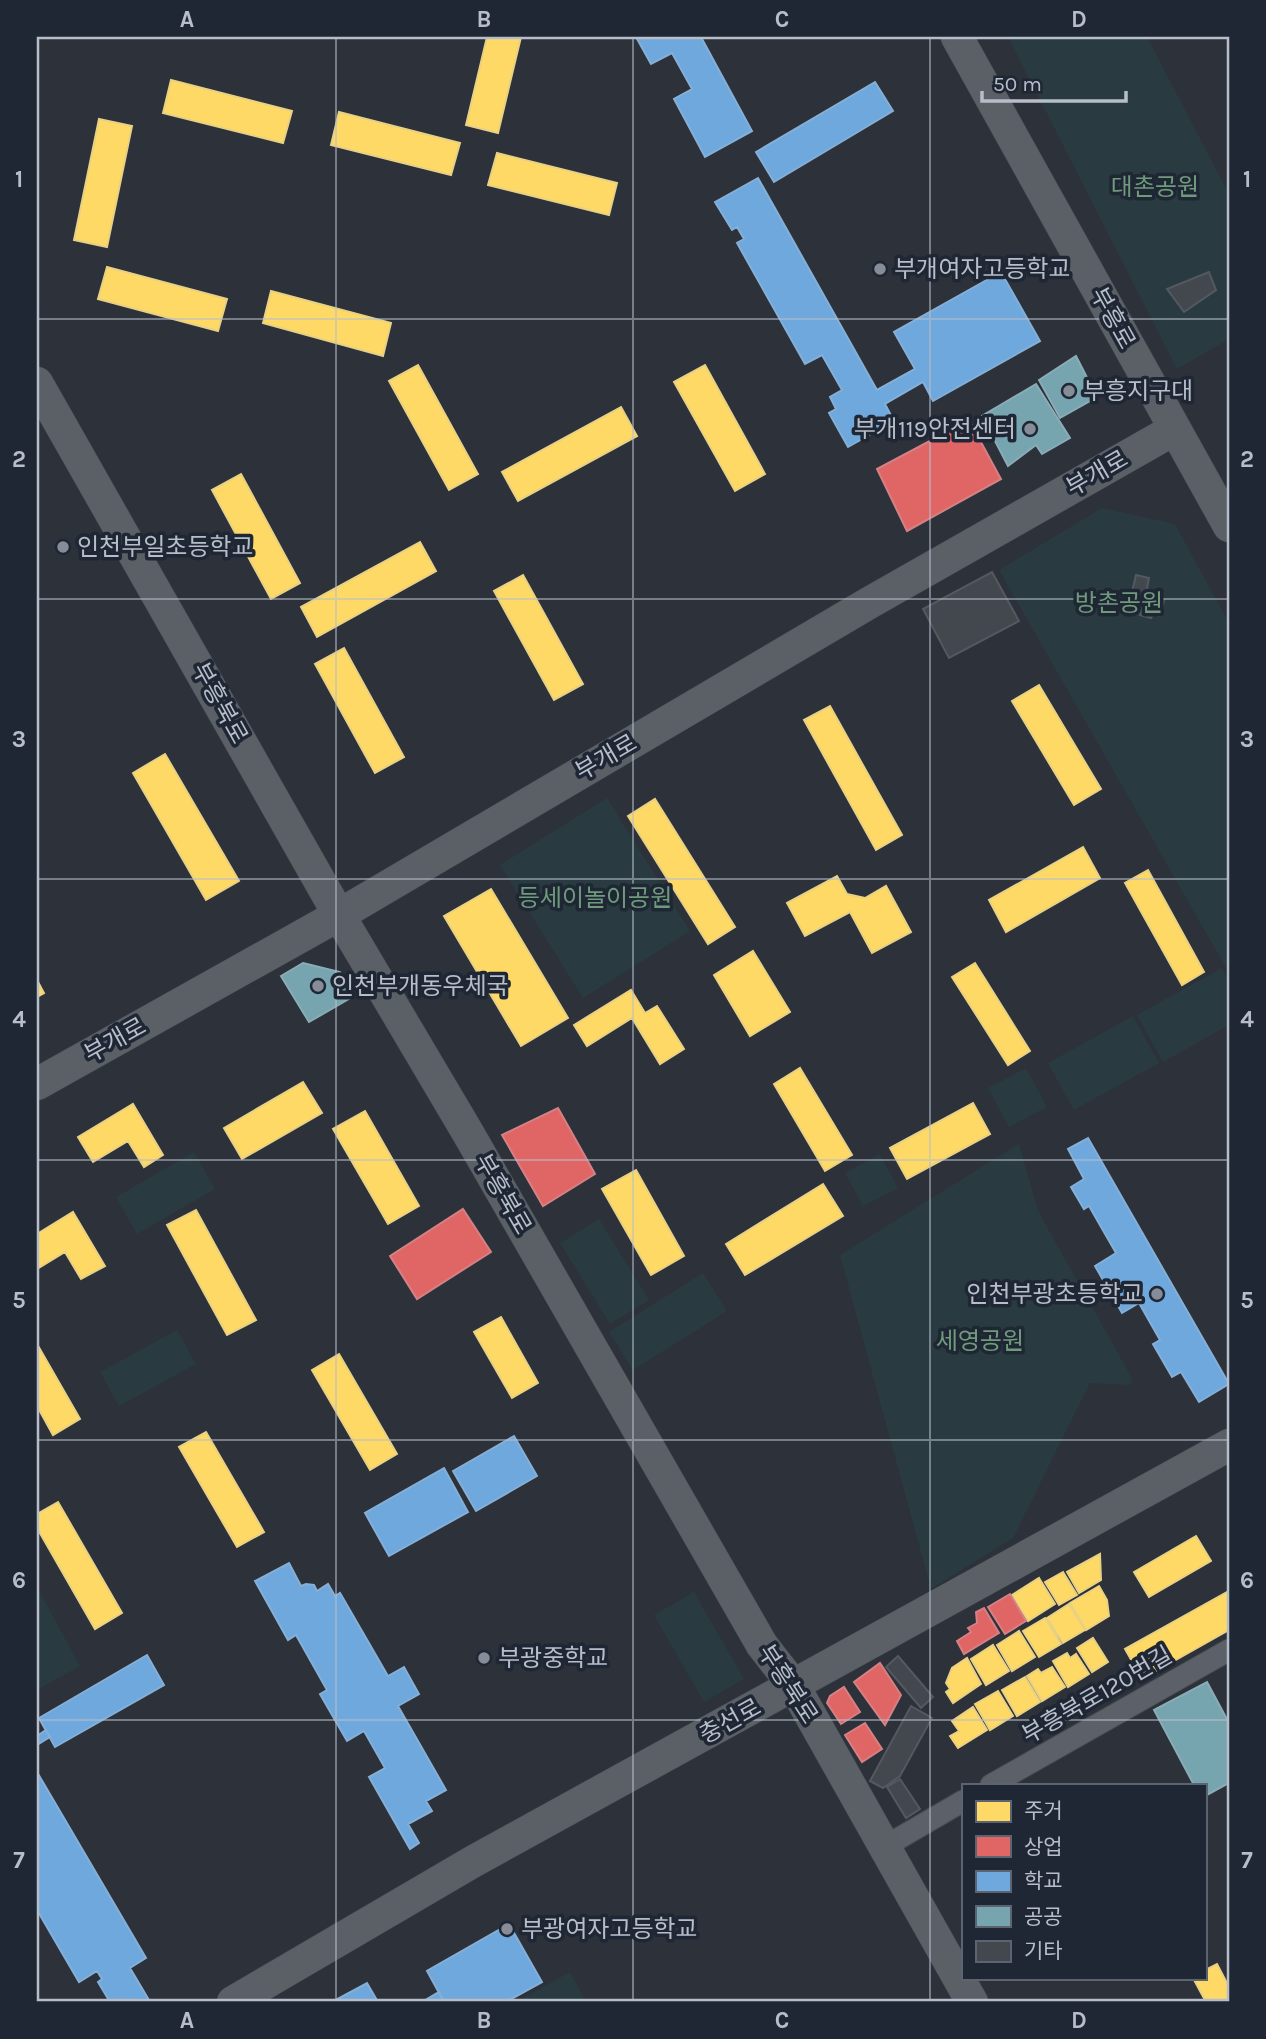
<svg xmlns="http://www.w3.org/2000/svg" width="1266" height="2039" font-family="Karla,'Noto Sans KR',sans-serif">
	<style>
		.green { fill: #293b40 }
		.homes { fill: #ffd966; stroke: #e9d184; stroke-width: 2 }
		.shops { fill: #e06666; stroke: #d48084; stroke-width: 2 }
		.schools { fill: #6fa8dc; stroke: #85afd7; stroke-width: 2 }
		.public { fill: #76a5af; stroke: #8aacb7; stroke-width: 2 }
		.building { fill: #43484f; stroke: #545961; stroke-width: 2 }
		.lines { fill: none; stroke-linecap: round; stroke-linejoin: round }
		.street-casing { stroke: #484c52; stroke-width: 23 }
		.secondary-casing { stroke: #484c52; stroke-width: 33 }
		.street { stroke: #5c6068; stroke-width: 21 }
		.secondary { stroke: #5b5f66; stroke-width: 32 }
		.grid { fill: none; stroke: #b7beca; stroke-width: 2; stroke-opacity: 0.55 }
		.poi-dot { fill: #868d98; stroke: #1f2735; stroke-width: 2.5 }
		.labels { text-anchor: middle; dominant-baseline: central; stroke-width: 7; stroke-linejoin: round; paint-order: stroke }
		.park-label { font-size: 24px; fill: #6f9a7b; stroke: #1f2735 }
		.poi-label { font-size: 24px; fill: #b7beca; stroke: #1f2735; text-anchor: start }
		.street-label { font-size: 24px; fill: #b7beca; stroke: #1f2735 }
		.neatline { fill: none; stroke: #b7beca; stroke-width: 2.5 }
		.grid-label { font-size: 23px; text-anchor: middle; font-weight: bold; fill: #b7beca }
	</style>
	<rect width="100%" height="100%" fill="#2c313a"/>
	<path class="green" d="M1008 37H1147L1229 194V339L1177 369Z
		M1102 508 1175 524 1229 623V973L999 570Z
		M607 798 690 931 583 998 500 865Z
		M1222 968 1229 982V1025L1163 1062 1137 1015Z
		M1133 1016 1159 1063 1074 1110 1048 1063Z
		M1026 1068 1047 1107 1009 1127 988 1088Z
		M1019 1144 1038 1211 1132 1378 1130 1385 1090 1383 1013 1538 931 1589 840 1255Z
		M194 1152 215 1189 137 1234 116 1197Z
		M880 1154 898 1188 863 1206 845 1173Z
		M599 1219 649 1300 610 1324 560 1243Z
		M703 1273 727 1311 633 1370 609 1332Z
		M177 1330 196 1364 119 1406 100 1372Z
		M37 1587 80 1666 37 1690Z
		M694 1592 744 1679 704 1702 654 1615Z
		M570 1972 586 2002H516Z"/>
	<path class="homes" d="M487 37H521L498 133 466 125Z
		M171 80 292 111 283 143 163 113Z
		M339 112 460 143 451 175 331 145Z
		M99 119 132 126 107 247 74 240Z
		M497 153 617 183 609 215 488 185Z
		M107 267 227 299 218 331 98 299Z
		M271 291 391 323 383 356 263 323Z
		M418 365 478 474 449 490 389 381Z
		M705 365 765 474 735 491 674 382Z
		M621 407 637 436 518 501 502 472Z
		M241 474 300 583 271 599 212 490Z
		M420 542 436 571 317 637 301 607Z
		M523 575 583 684 554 700 494 591Z
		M344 648 404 757 375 773 315 664Z
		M1039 685 1101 789 1074 805 1012 701Z
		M830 706 902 835 876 850 804 720Z
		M165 754 239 881 206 900 133 773Z
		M655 799 735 927 708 944 628 816Z
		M1083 847 1100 878 1006 932 989 900Z
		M1148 870 1204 972 1182 985 1125 883Z
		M837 876 847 894 865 898 886 886 911 932 872 953 850 912 805 936 787 903Z
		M491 889 568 1018 521 1046 444 916Z
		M753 951 790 1012 750 1036 714 975Z
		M975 963 1030 1051 1008 1065 952 977Z
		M37 980 44 993 37 997Z
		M631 990 645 1013 657 1006 684 1049 660 1064 632 1018 587 1046 574 1025Z
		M800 1068 852 1155 825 1171 774 1084Z
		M303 1082 322 1113 242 1159 224 1128Z
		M973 1103 990 1134 907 1179 890 1148Z
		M133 1104 163 1155 144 1167 128 1141 93 1162 78 1137Z
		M365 1111 419 1206 388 1224 333 1129Z
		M636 1170 684 1256 651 1275 602 1189Z
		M823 1184 843 1216 745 1275 726 1244Z
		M196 1210 256 1320 227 1335 167 1225Z
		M73 1212 105 1266 81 1279 65 1252 37 1269V1234Z
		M501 1317 538 1383 512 1398 474 1332Z
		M37 1344 80 1419 53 1435 37 1406Z
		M339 1354 397 1454 370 1470 312 1370Z
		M206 1432 264 1532 237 1547 179 1447Z
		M58 1502 122 1613 95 1629 37 1528V1514Z
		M1196 1536 1211 1561 1149 1597 1134 1572Z
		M1100 1554 1101 1580 1079 1593 1067 1572Z
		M1063 1572 1077 1595 1059 1605 1045 1582Z
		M1039 1578 1055 1604 1028 1621 1012 1595Z
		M1099 1586 1107 1600 1109 1616 1086 1630 1070 1603Z
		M1229 1591V1630L1142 1679 1125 1649Z
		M1069 1604 1085 1630 1063 1643 1047 1618Z
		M1045 1618 1061 1644 1039 1657 1023 1631Z
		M1019 1631 1035 1657 1012 1671 997 1645Z
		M1093 1638 1108 1662 1092 1672 1077 1648Z
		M993 1645 1009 1671 986 1685 971 1659Z
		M1067 1653 1070 1658 1076 1654 1089 1674 1068 1687 1053 1661Z
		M967 1658 981 1684 953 1703 946 1692 950 1689 946 1683 952 1668Z
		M1052 1667 1065 1687 1042 1701 1027 1676 1038 1669 1041 1673Z
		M1025 1677 1040 1702 1017 1716 1002 1690Z
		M998 1691 1013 1716 990 1730 975 1704Z
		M973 1707 987 1730 958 1748 950 1736 959 1731 952 1721Z
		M1217 1964 1229 1987V2002H1206L1193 1978H1205V1970Z"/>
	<path class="shops" d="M969 420 1001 479 907 531 877 469Z
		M558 1108 595 1174 543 1206 502 1135Z
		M463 1209 491 1252 417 1299 390 1256Z
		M1010 1594 1026 1621 1005 1634 988 1607Z
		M984 1608 999 1633 964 1654 957 1641 971 1632 968 1628 977 1623 976 1612Z
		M880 1663 901 1695 885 1725 854 1682Z
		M844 1687 860 1712 841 1724 827 1703 830 1696Z
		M865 1723 882 1749 862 1762 845 1735Z"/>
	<path class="schools" d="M636 37H701L752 131 705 157 674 99 692 89 672 53 651 64Z
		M875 82 893 111 774 182 756 152Z
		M758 178 877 390 915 369 894 332 1001 272 1040 341 933 401 923 382 885 404 894 421 848 447 829 413 836 409 830 397 842 390 822 355 805 364 737 243 744 239 737 227 732 230 715 202Z
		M1088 1138 1229 1384 1199 1402 1181 1372 1172 1377 1153 1344 1160 1340 1139 1303 1122 1313 1095 1266 1116 1253 1089 1206 1084 1209 1071 1187 1084 1179 1068 1149Z
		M514 1436 537 1476 476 1511 453 1471Z
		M444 1468 468 1512 389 1556 365 1513Z
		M289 1563 301 1586 306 1584 314 1585 317 1591 328 1584 335 1596 340 1593 388 1676 404 1667 419 1694 398 1706 446 1790 426 1801 432 1811 408 1824 419 1843 410 1849 369 1777 385 1768 364 1731 347 1741 320 1694 327 1690 296 1635 288 1640 255 1581Z
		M147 1655 164 1685 55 1747 39 1718Z
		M46 1730 50 1737 37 1745V1736Z
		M37 1772 146 1958 130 1968 149 2000 145 2002H110L98 1982 102 1979 97 1971 79 1982 37 1910Z
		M509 1924 542 1982 506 2002H444L427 1971Z
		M367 1983 378 2002H332Z
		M439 1992 444 2002H422Z"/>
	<path class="public" d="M1076 356 1097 397 1060 418 1039 380Z
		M1036 384 1070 438 1042 454 1036 445 1008 466 982 416Z
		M303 963 340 972 354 996 309 1022 281 976Z
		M1207 1682 1229 1723V1783L1205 1796V1785H1194L1154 1710Z"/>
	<path class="building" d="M1209 272 1216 290 1184 312 1167 289Z
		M992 572 1019 621 949 658 923 609Z
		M1136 575 1149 578 1147 588 1154 592V597L1164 600 1160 616 1153 614 1151 618 1140 615 1146 596 1132 592Z
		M898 1656 933 1697 921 1708 886 1667Z
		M911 1706 932 1718 900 1776 883 1788 870 1781Z
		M900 1779 920 1809 906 1818 887 1787Z"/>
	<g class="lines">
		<g class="street-casing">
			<path id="street" d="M991 1785 1229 1650
				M884 1847 963 1801"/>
		</g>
		<g class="secondary-casing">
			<path id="secondary" d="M957 37 1229 526
				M37 383 339 915 468 1133 762 1645 794 1686 972 2002
				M37 1084 339 915 869 603 1175 429
				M233 2002 474 1861 1229 1445"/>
		</g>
		<use href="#street" class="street"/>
		<use href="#secondary" class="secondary"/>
	</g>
	<path class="grid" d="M336 37V2002M633 37V2002M930 37V2002M37 319H1229M37 599H1229M37 879H1229M37 1160H1229M37 1440H1229M37 1720H1229"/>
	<g class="poi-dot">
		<circle cx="880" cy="269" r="7"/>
		<circle cx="1069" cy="391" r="7"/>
		<circle cx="1030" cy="429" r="7"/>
		<circle cx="63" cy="547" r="7"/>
		<circle cx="318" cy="986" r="7"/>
		<circle cx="1157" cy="1294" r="7"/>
		<circle cx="484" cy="1658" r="7"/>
		<circle cx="507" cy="1929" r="7"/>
	</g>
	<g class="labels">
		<g class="park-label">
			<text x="1155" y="187">대촌공원</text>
			<text x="1119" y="603">방촌공원</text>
			<text x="595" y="898">등세이놀이공원</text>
			<text x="980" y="1341">세영공원</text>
		</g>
		<g class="poi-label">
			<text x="894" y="269">부개여자고등학교</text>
			<text x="1083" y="391">부흥지구대</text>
			<text x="1016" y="429" text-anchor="end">부개119안전센터</text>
			<text x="77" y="547">인천부일초등학교</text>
			<text x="332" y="986">인천부개동우체국</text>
			<text x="1143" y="1294" text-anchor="end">인천부광초등학교</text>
			<text x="498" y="1658">부광중학교</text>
			<text x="521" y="1929">부광여자고등학교</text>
		</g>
		<g class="street-label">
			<text transform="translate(1113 318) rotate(61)">부흥로</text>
			<text transform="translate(1097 473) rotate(-30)">부개로</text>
			<text transform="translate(220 703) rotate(61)">부흥북로</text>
			<text transform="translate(606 757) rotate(-30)">부개로</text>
			<text transform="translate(115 1040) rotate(-29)">부개로</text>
			<text transform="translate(503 1194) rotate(60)">부흥북로</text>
			<text transform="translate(788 1684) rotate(57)">부흥북로</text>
			<text transform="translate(1097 1695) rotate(-30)">부흥북로120번길</text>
			<text transform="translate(730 1721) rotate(-29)">충선로</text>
		</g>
	</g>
	<rect width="1266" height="2039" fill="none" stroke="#1f2735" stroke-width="77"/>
	<rect x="962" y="1784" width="245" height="196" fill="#1f2735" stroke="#5c6371" stroke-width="2"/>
	<rect x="976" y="1801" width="35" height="21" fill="#ffd966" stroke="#5c6371" stroke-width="2"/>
	<text x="1024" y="1818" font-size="21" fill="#b7beca">주거</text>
	<rect x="976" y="1836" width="35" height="21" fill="#e06666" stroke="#5c6371" stroke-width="2"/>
	<text x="1024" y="1854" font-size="21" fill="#b7beca">상업</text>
	<rect x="976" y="1871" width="35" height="21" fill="#6fa8dc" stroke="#5c6371" stroke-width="2"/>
	<text x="1024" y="1888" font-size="21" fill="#b7beca">학교</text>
	<rect x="976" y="1906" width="35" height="21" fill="#76a5af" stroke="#5c6371" stroke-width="2"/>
	<text x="1024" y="1924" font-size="21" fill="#b7beca">공공</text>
	<rect x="976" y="1941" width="35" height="21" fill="#43484f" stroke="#5c6371" stroke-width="2"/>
	<text x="1024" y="1958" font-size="21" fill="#b7beca">기타</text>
	<path d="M982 91v10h144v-10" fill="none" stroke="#b7beca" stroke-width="3.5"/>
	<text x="993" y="91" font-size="21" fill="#b7beca" stroke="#1f2735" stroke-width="5" paint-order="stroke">50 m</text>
	<rect x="38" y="38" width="1190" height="1962" class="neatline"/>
	<g class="grid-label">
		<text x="187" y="27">A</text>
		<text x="484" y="27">B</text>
		<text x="782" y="27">C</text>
		<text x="1079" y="27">D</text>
		<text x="19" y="187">1</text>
		<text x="1247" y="187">1</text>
		<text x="19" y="467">2</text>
		<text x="1247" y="467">2</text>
		<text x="19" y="747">3</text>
		<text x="1247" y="747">3</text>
		<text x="19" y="1027">4</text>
		<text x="1247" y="1027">4</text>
		<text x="19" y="1308">5</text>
		<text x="1247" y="1308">5</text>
		<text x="19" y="1588">6</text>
		<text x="1247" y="1588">6</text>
		<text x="19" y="1868">7</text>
		<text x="1247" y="1868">7</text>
		<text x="187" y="2028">A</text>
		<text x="484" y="2028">B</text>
		<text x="782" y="2028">C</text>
		<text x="1079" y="2028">D</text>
	</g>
</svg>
